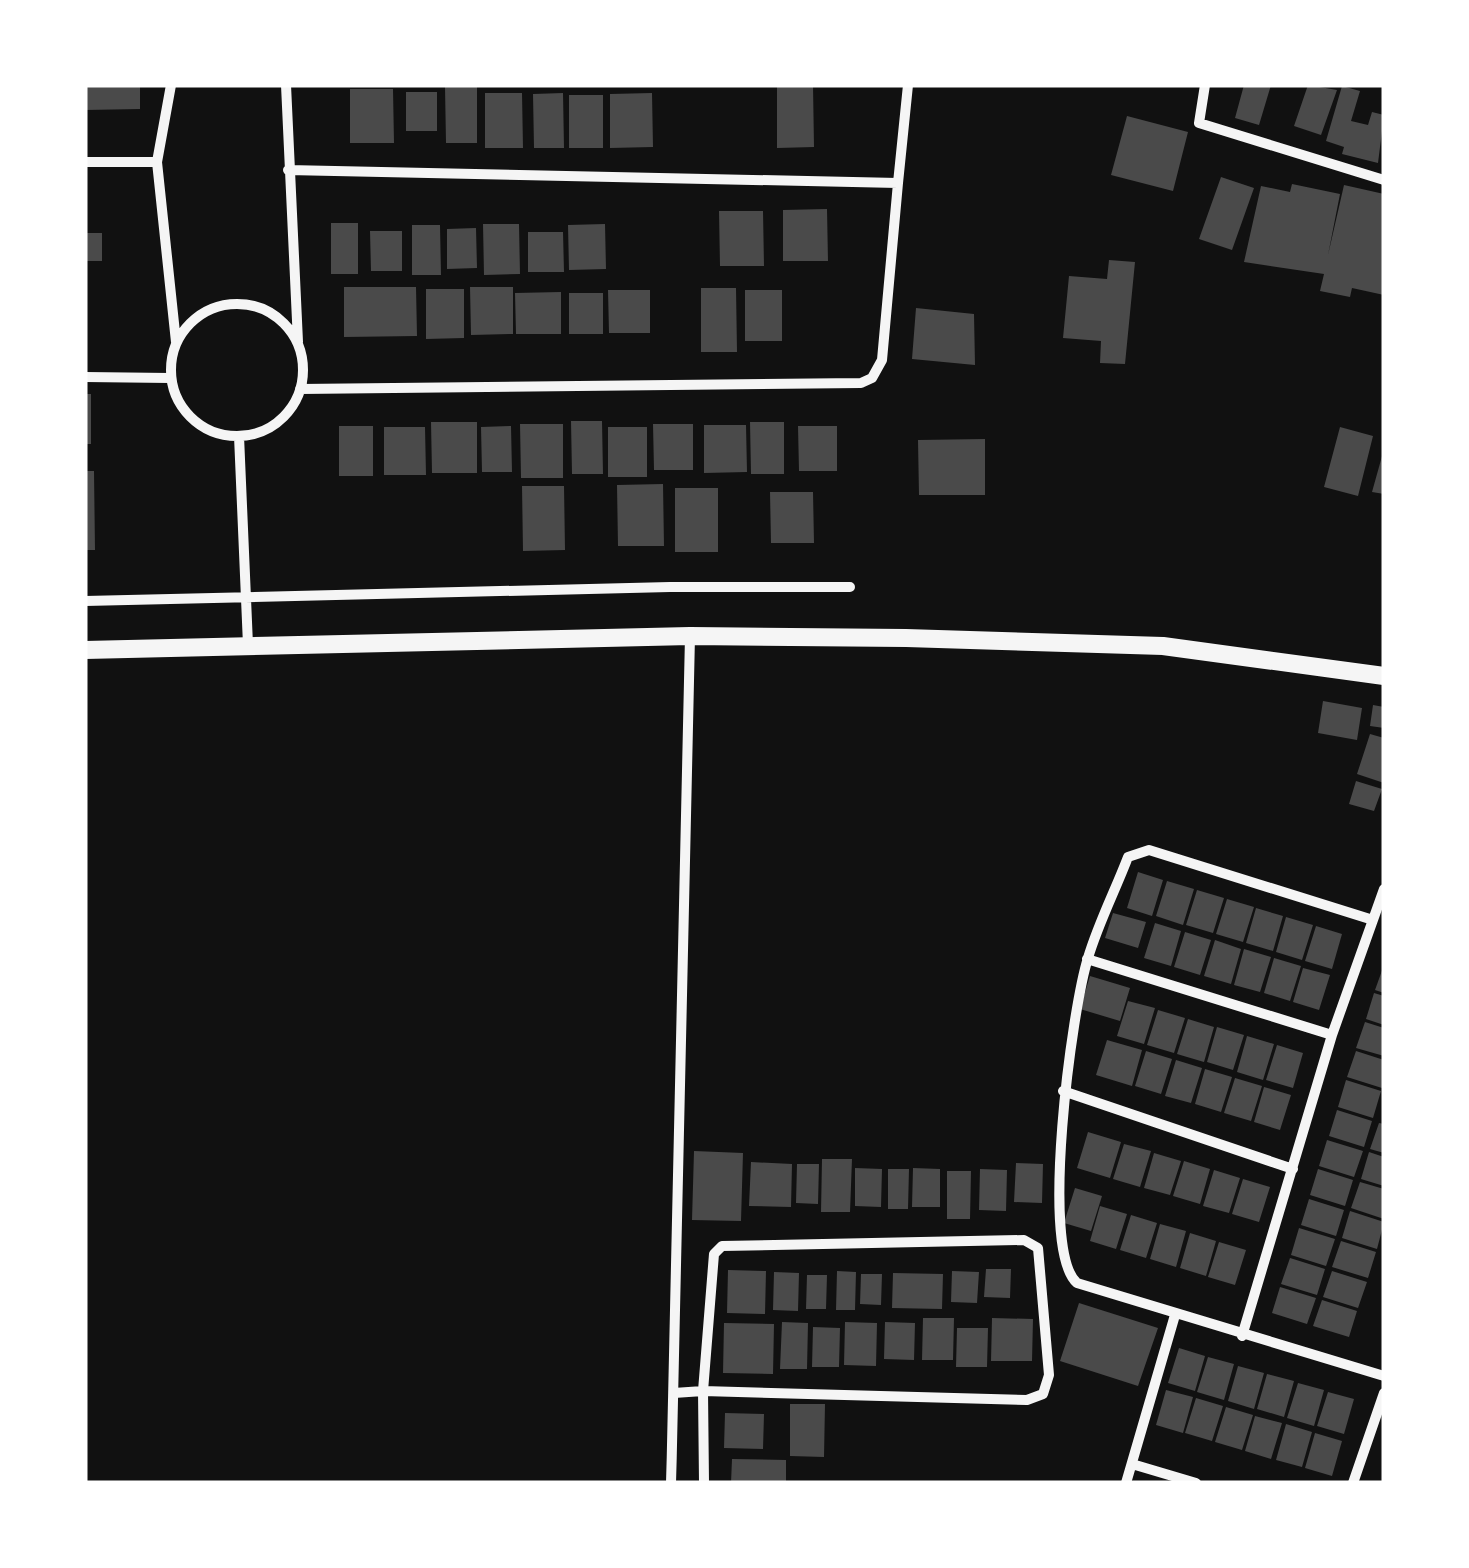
<svg xmlns="http://www.w3.org/2000/svg" width="1469" height="1568" font-family="Quicksand,sans-serif">
	<style>
		.building { fill: #4a4a4a }
		.lines { fill: none; stroke-linecap: round; stroke-linejoin: round }
		.minor { stroke: #f5f5f5; stroke-width: 10 }
		.tertiary { stroke: #f5f5f5; stroke-width: 18 }
	</style>
	<rect width="100%" height="100%" fill="#111"/>
	<path class="building" d="M85 85H140V109L85 110Z
		M777 85H813L814 147 777 148Z
		M1244 85H1271L1259 125 1235 118Z
		M1308 85 1337 90 1321 135 1294 126Z
		M1342 86 1360 91 1351 121 1368 125 1372 112 1384 115 1378 163 1342 154 1344 147 1326 141Z
		M445 87H477V143H446Z
		M350 89H393L394 143H350Z
		M406 92H437V131H406Z
		M485 93H522L523 148H485Z
		M563 93 564 148H534L533 94Z
		M652 93 653 147 610 148V94Z
		M569 95H603V148H569Z
		M1127 116 1188 132 1173 191 1111 175Z
		M1221 177 1254 188 1232 250 1199 239Z
		M1292 184 1340 194 1328 255 1344 185 1384 194V295L1352 288 1350 297 1320 291 1324 274 1244 262 1261 186 1290 192Z
		M827 209 828 261H783V210Z
		M719 211H763L764 266H720Z
		M331 223H358V274H331Z
		M483 224H519L520 274 484 275Z
		M605 224 606 269 569 270 568 225Z
		M412 225H440L441 275H412Z
		M476 228 477 268 447 269V229Z
		M370 231H402V271H371Z
		M528 232H563L564 272H528Z
		M85 233H102V261H85Z
		M1109 260 1135 262 1125 364 1100 363 1101 341 1063 338 1069 276 1107 279Z
		M344 287H416L417 336 344 337Z
		M470 287H513V334L471 335Z
		M701 288H736L737 352H701Z
		M426 289H464V338L426 339Z
		M608 290H650V333H609Z
		M745 290H782V341H745Z
		M561 292V334H516L515 293Z
		M569 293H603V334H569Z
		M916 308 974 314 975 365 912 359Z
		M85 394H91V444H85Z
		M571 421H602L603 474H572Z
		M431 422H477V473H432Z
		M750 422H784V474H751Z
		M520 424H563V478H521Z
		M653 424H693V470H654Z
		M704 425H746L747 472 704 473Z
		M339 426H373V476H339Z
		M511 426 512 472H482L481 427Z
		M798 426H837V471H799Z
		M384 427H425L426 475H384Z
		M608 427H647V477H608Z
		M1340 427 1373 436 1358 496 1324 487Z
		M985 439V495H919L918 440Z
		M1384 449V494L1372 492Z
		M85 471H94L95 550H85Z
		M663 484 664 546H618L617 485Z
		M522 486H564L565 550 523 551Z
		M675 488H718V552H675Z
		M770 492H813L814 543H771Z
		M1323 701 1362 708 1357 740 1318 733Z
		M1373 705 1384 707V728L1370 726Z
		M1370 734 1384 738V783L1357 774Z
		M1356 781 1382 789 1374 811 1349 804Z
		M1138 872 1163 880 1152 916 1127 908Z
		M1167 881 1194 889 1183 925 1156 916Z
		M1197 890 1224 898 1213 933 1186 925Z
		M1227 899 1254 907 1243 942 1216 934Z
		M1256 908 1283 916 1273 951 1246 943Z
		M1113 913 1146 922 1138 948 1105 938Z
		M1286 917 1313 925 1302 960 1276 952Z
		M1155 923 1181 931 1171 966 1144 958Z
		M1316 926 1342 934 1332 969 1305 961Z
		M1185 932 1211 940 1200 975 1174 967Z
		M1215 940 1241 949 1231 984 1204 976Z
		M1244 949 1271 957 1260 992 1234 985Z
		M1274 958 1301 966 1290 1001 1264 993Z
		M1384 965V993L1375 990Z
		M1303 968 1330 975 1319 1010 1293 1002Z
		M1090 976 1130 988 1120 1021 1080 1009Z
		M1374 993 1384 996V1025L1366 1019Z
		M1128 1001 1155 1008 1144 1044 1117 1036Z
		M1158 1010 1185 1018 1174 1053 1147 1045Z
		M1188 1019 1214 1027 1204 1062 1177 1054Z
		M1365 1022 1384 1028V1056L1356 1048Z
		M1217 1027 1244 1035 1233 1070 1207 1062Z
		M1247 1036 1274 1044 1263 1080 1237 1072Z
		M1107 1040 1142 1050 1132 1086 1096 1075Z
		M1277 1045 1303 1053 1293 1088 1266 1080Z
		M1146 1051 1172 1059 1161 1094 1135 1086Z
		M1356 1051 1384 1060 1382 1088 1347 1077Z
		M1176 1060 1202 1068 1191 1103 1165 1096Z
		M1205 1069 1232 1077 1221 1112 1195 1104Z
		M1235 1078 1262 1086 1251 1121 1224 1113Z
		M1346 1080 1381 1091 1373 1118 1338 1107Z
		M1264 1087 1291 1095 1280 1130 1254 1122Z
		M1337 1110 1372 1121 1364 1147 1329 1136Z
		M1379 1123 1384 1124V1153L1370 1149Z
		M1088 1132 1121 1142 1110 1178 1077 1168Z
		M1327 1140 1363 1151 1354 1177 1319 1166Z
		M1124 1144 1151 1151 1140 1187 1113 1179Z
		M694 1151 743 1153 741 1221 692 1220Z
		M1369 1152 1384 1157V1186L1361 1179Z
		M1154 1153 1181 1161 1170 1195 1144 1188Z
		M822 1159H852L850 1212H821Z
		M1184 1161 1210 1169 1200 1204 1173 1196Z
		M751 1162 792 1164 791 1207 749 1206Z
		M1016 1163 1043 1164 1042 1203 1014 1202Z
		M797 1164H819L818 1204 796 1203Z
		M855 1168 882 1169 881 1207 855 1206Z
		M913 1168 940 1169V1207H912Z
		M888 1169H909L908 1209H888Z
		M980 1169 1007 1170 1006 1211 979 1210Z
		M1318 1169 1353 1180 1345 1206 1310 1195Z
		M1214 1170 1240 1178 1229 1213 1203 1206Z
		M947 1171H971L970 1219H947Z
		M1243 1179 1270 1187 1259 1222 1232 1214Z
		M1360 1182 1384 1189V1219L1351 1208Z
		M1075 1188 1102 1196 1091 1231 1064 1223Z
		M1309 1199 1344 1210 1336 1236 1301 1225Z
		M1100 1206 1127 1214 1116 1249 1090 1241Z
		M1350 1211 1384 1222 1377 1249 1342 1238Z
		M1131 1215 1157 1223 1146 1258 1120 1250Z
		M1160 1224 1186 1231 1176 1267 1150 1259Z
		M1299 1228 1335 1239 1326 1266 1291 1255Z
		M1190 1233 1216 1241 1206 1276 1180 1268Z
		M1341 1241 1376 1252 1368 1278 1332 1267Z
		M1219 1242 1246 1250 1235 1285 1208 1277Z
		M1290 1258 1325 1269 1317 1295 1281 1284Z
		M986 1269H1011L1010 1298 984 1297Z
		M728 1270 766 1271 765 1314 727 1313Z
		M837 1271 856 1272 855 1310H836Z
		M952 1271 979 1272 977 1303 951 1302Z
		M1332 1271 1367 1282 1358 1308 1323 1297Z
		M774 1272 799 1273 798 1311 773 1310Z
		M893 1273 943 1274 942 1309 892 1308Z
		M861 1274H882L881 1305 860 1304Z
		M807 1275H827L826 1309H806Z
		M1280 1287 1316 1298 1307 1324 1272 1313Z
		M1322 1300 1357 1311 1349 1337 1313 1326Z
		M1079 1303 1158 1328 1138 1386 1060 1361Z
		M923 1318H954L953 1360H922Z
		M992 1318 1033 1319 1032 1361H991Z
		M782 1322 808 1323 807 1369H780Z
		M845 1322 877 1323 876 1366 844 1365Z
		M885 1322 915 1323 914 1360 884 1359Z
		M724 1323 774 1324 773 1374 723 1373Z
		M813 1327 840 1328 839 1367H812Z
		M957 1328H988L987 1367H956Z
		M1179 1348 1205 1356 1195 1391 1168 1383Z
		M1208 1357 1234 1364 1224 1400 1197 1392Z
		M1238 1366 1264 1373 1254 1409 1228 1401Z
		M1267 1374 1294 1381 1284 1417 1257 1409Z
		M1298 1383 1324 1390 1314 1426 1287 1418Z
		M1166 1390 1193 1397 1183 1433 1156 1425Z
		M1328 1392 1354 1399 1344 1434 1317 1426Z
		M1196 1398 1223 1406 1212 1441 1185 1433Z
		M790 1404H825L824 1457 790 1456Z
		M1226 1407 1253 1415 1242 1450 1215 1442Z
		M725 1413 764 1414 763 1449 724 1448Z
		M1255 1416 1282 1423 1271 1459 1245 1451Z
		M1286 1424 1312 1432 1302 1467 1276 1460Z
		M1315 1433 1342 1441 1332 1476 1305 1468Z
		M732 1459 786 1460V1483H731Z"/>
	<g class="lines">
		<path class="minor" d="M171 85 157 162 176 342
			M286 85 298 342
			M1205 85 1199 123 1384 180
			M85 162H157
			M288 170 898 183 908 85
			M171 370a66 66 0 1 1 132 0a66 66 0 1 1-132 0Z
			M85 377 170 378
			M300 389 861 383 872 378 882 360 898 183
			M239 436 248 645
			M85 601 670 587H850
			M1373 920 1149 850 1128 857C1115 891 1098 924 1088 958 1072 1008 1039 1250 1077 1283L1384 1376
			M1087 959 1332 1035
			M1063 1091 1293 1169
			M1242 1336 1332 1035 1384 889
			M674 1393 703 1391 1027 1400 1043 1394 1049 1375 1038 1248 1024 1240 722 1246 714 1254 703 1391 704 1483
			M1132 1464 1196 1483
			M671 1483C679 1201 686 919 690 636
			M1126 1483 1175 1315
			M1353 1483 1384 1393"/>
		<path class="tertiary" d="M85 650 690 636 906 638 1163 646 1384 676"/>
	</g>
	<rect width="1469" height="1568" fill="none" stroke="#ffffff" stroke-width="175"/>
</svg>
